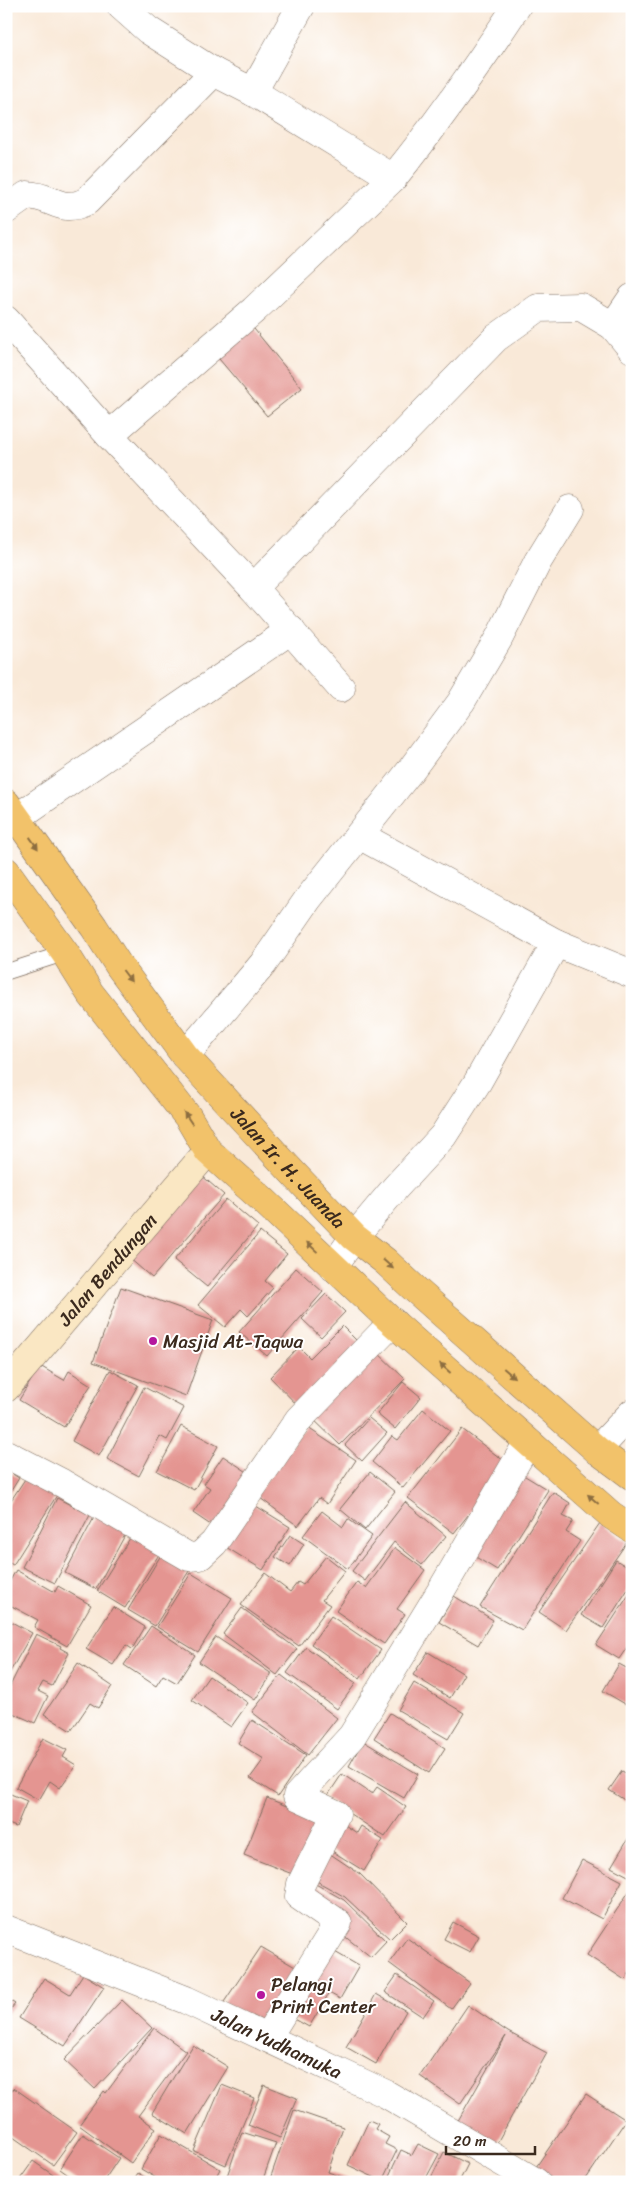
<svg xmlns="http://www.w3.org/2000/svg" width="638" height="2188" font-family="Sriracha,sans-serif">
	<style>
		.building { fill: #e49591 }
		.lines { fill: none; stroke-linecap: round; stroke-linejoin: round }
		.lane-casing { stroke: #7e6d5f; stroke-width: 17 }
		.street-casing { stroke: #7e6d5f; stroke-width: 29 }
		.secondary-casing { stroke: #7e6d5f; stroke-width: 29 }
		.highway-casing { stroke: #7e6d5f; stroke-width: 29 }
		.lane { stroke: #fff; stroke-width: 15 }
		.street { stroke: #fff; stroke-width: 28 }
		.secondary { stroke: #fae7c3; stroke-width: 28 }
		.highway { stroke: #f2c26a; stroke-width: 28 }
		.oneway { fill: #8d6e40 }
		.poi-dot { fill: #b5179e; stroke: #fff; stroke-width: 2 }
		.labels { text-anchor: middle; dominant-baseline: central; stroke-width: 4; stroke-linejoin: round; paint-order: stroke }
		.street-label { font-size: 19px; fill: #3b2a1e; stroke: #fff }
		.poi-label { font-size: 19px; fill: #3b2a1e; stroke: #fff; text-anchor: start }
	</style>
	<rect width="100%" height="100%" fill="#fff"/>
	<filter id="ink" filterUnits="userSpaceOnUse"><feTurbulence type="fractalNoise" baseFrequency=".02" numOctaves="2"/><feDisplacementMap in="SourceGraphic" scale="10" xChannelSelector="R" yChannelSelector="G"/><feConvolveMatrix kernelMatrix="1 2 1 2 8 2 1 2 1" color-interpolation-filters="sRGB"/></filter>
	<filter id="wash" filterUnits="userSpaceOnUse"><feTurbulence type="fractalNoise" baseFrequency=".0096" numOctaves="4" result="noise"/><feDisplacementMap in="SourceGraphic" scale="20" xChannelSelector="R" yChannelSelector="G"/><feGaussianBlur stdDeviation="1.12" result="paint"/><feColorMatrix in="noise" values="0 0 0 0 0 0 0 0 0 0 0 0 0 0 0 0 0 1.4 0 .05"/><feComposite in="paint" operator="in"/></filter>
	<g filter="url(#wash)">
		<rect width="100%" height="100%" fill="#f9e9d8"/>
		<g id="blocks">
			<path class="building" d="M250 324 302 388 267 416 214 353Z
				M200 1174 224 1195 152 1278 128 1257Z
				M226 1199 258 1226 207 1287 174 1260Z
				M260 1232 287 1254 265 1281 273 1288 248 1316 241 1309 225 1327 198 1305Z
				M296 1268 323 1292 267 1356 239 1332Z
				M121 1287 213 1320 186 1396 93 1362Z
				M326 1294 345 1312 321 1337 302 1319Z
				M342 1326 363 1347 301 1409 270 1377 299 1347 310 1358Z
				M374 1349 405 1379 340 1445 309 1415Z
				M40 1366 64 1380 69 1371 91 1385 64 1427 19 1400Z
				M110 1370 138 1385 99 1456 72 1441Z
				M403 1382 421 1397 395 1429 377 1414Z
				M144 1387 184 1408 167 1440 160 1436 139 1476 107 1459Z
				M423 1409 450 1431 403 1488 372 1462 392 1436 398 1440Z
				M369 1418 387 1433 362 1461 345 1445Z
				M181 1426 218 1446 194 1490 157 1471Z
				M305 1426 356 1460 327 1504 319 1498 298 1526 256 1495Z
				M462 1429 508 1464 454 1533 408 1498Z
				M223 1456 255 1477 218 1530 193 1513 210 1488 204 1484Z
				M507 1465 548 1490 497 1570 456 1545Z
				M6 1470 19 1478 6 1499Z
				M370 1472 395 1492 365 1530 340 1509Z
				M27 1476 57 1495 13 1565 6 1561V1508Z
				M553 1492 570 1503 563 1516 573 1521 566 1532 580 1541 522 1630 480 1607Z
				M57 1498 90 1515 55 1583 22 1567Z
				M248 1501 290 1527 263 1570 221 1544Z
				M405 1502 446 1536 422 1565 394 1542 365 1581 352 1571Z
				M99 1508 131 1524 96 1589 65 1573Z
				M322 1511 343 1527 348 1519 372 1536 348 1569 303 1536Z
				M600 1523 627 1542 566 1630 539 1612Z
				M137 1527 165 1545 125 1608 97 1591Z
				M290 1535 304 1544 290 1566 275 1557Z
				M395 1548 425 1570 397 1609 405 1614 384 1644 336 1611 357 1582 366 1588Z
				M161 1555 189 1571 155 1626 128 1610Z
				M326 1556 345 1571 322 1600 330 1605 299 1646 241 1605 265 1573 290 1592 298 1582 303 1585Z
				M616 1560 632 1570V1583L603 1628 581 1615Z
				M16 1570 55 1592 58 1586 91 1605 67 1646 34 1627 38 1620 6 1603V1588Z
				M191 1573 232 1598 198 1652 157 1627Z
				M632 1590V1640L619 1659 596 1645Z
				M454 1596 493 1620 478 1645 439 1622Z
				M113 1607 145 1627 132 1649 126 1645 113 1665 86 1649Z
				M242 1608 297 1649 277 1675 223 1634Z
				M331 1616 381 1650 360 1679 311 1644Z
				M6 1619 32 1633 6 1679Z
				M151 1626 195 1655 177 1683 163 1675 156 1686 124 1665Z
				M36 1634 61 1646 60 1648 69 1653 52 1686 43 1682 38 1691 48 1696 35 1723 6 1710V1694Z
				M216 1637 272 1674 255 1700 199 1662Z
				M306 1647 356 1683 337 1709 287 1673Z
				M428 1652 464 1674 450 1698 413 1675Z
				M78 1663 112 1686 98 1708 90 1703 71 1731 44 1714Z
				M619 1664 632 1671V1708L603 1691Z
				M281 1675 337 1718 308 1755 252 1712Z
				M209 1676 248 1703 231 1727 192 1700Z
				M414 1683 464 1713 448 1739 398 1710Z
				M390 1713 445 1748 429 1773 374 1738Z
				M252 1720 306 1755 278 1796 250 1778 264 1759 238 1743Z
				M43 1738 67 1750 63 1757 76 1765 60 1788 50 1781 39 1800 16 1787Z
				M363 1741 418 1774 404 1798 349 1766Z
				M632 1770V1805L609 1790 622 1771 629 1775Z
				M342 1774 372 1794 377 1787 406 1807 385 1837 326 1798Z
				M6 1792 27 1801 16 1827 6 1823Z
				M267 1798 323 1821 300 1877 244 1855Z
				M334 1818 357 1833 361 1826 383 1840 364 1871 319 1843Z
				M632 1832V1878L611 1867Z
				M320 1847 360 1874 407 1922 390 1939 345 1897 304 1874Z
				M582 1860 622 1881 602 1919 562 1898Z
				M305 1878 344 1900 386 1941 371 1957 325 1921Z
				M632 1887V1969L625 1980 587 1955Z
				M453 1922 479 1936 470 1952 444 1939Z
				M407 1938 470 1983 451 2009 389 1963Z
				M321 1944 359 1966 340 1999 329 1993 309 2027 282 2012Z
				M261 1947 302 1971 266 2025 222 2005Z
				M83 1974 104 1987 65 2046 19 2018 44 1978 70 1994Z
				M397 1975 434 2001 423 2017 385 1992Z
				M376 1994 406 2011 376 2064 346 2047Z
				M6 1998 15 2004 6 2015Z
				M122 2000 152 2028 95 2089 64 2060Z
				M468 2005 508 2032 547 2053 494 2148 455 2126 506 2036 460 2104 420 2076Z
				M154 2028 186 2051 138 2116 156 2128 131 2163 79 2125 104 2091 106 2093Z
				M193 2045 228 2067 187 2134 152 2113Z
				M222 2085 254 2098 226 2165 194 2151Z
				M264 2085 297 2098 280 2138 248 2125Z
				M14 2088 77 2132 53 2165 6 2132V2099Z
				M586 2094 626 2120 584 2182H557L536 2167Z
				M294 2110 343 2127 328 2172 351 2180 350 2182H269Z
				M369 2120 378 2124 375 2129 389 2137 385 2144 397 2150 382 2181 348 2165Z
				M242 2132 276 2143 262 2182H225Z
				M83 2134 119 2158 103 2182H78L60 2169Z
				M161 2134 220 2169 213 2182H163L141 2169Z
				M418 2144 439 2154 424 2182H386L401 2150 412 2155Z
				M444 2152 468 2164 459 2182H429Z
				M33 2161 63 2182H18Z
				M138 2173 153 2182H132Z"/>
		</g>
	</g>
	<g filter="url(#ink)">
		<use href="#blocks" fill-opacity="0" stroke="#7e6d5f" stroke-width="1"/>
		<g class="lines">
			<g class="lane-casing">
				<path id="lane" d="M6 972 65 953"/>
			</g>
			<g class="street-casing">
				<g id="street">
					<path d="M121 6 148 30 214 72"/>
					<path d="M253 92 393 178C438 123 478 65 517 6"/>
					<path d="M6 210 27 195C54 196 60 215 87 201L214 72 253 92 301 6"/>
					<path d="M6 320 109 435 254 310 393 178"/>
					<path d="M613 326 632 298"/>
					<path d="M109 435 253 588"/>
					<path d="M341 688 253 588 496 338 538 308 581 307 613 326 632 349"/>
					<path d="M6 825 291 630"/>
					<path d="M359 835 556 943"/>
					<path d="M185 1056 263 964 308 899 410 771 461 702 499 638 538 561 570 509"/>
					<path d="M333 1267 354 1237 396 1187 443 1136 477 1083 556 943 632 974"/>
					<path d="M597 1450 632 1413"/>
					<path d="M6 1454 62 1483 189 1557 200 1556 214 1543 299 1419 393 1322"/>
					<path id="s1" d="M6 1929 186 2000 386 2094 536 2182"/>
					<path d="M267 2038 338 1923 299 1896 301 1884 336 1814 297 1796 352 1736 442 1589 528 1442"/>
				</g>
			</g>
			<g class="secondary-casing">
				<g id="secondary">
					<path id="s2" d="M6 1388 208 1151"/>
				</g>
			</g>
			<g class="highway-casing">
				<g id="highway">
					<path id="s3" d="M6 803 94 927 119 966 185 1056 292 1172 354 1237 385 1261 417 1291 597 1450 632 1476"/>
					<path d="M6 871 65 953 90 993 188 1117 208 1151 262 1199 388 1318 611 1515 632 1529"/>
				</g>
			</g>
			<use href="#lane" class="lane"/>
			<use href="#street" class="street"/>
			<use href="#secondary" class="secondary"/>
			<use href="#highway" class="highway"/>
		</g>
		<defs><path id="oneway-solid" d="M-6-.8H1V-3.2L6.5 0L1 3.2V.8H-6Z" transform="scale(1.25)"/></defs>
		<g class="oneway">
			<use href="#oneway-solid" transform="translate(34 843) rotate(55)"/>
			<use href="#oneway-solid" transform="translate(127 976) rotate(53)"/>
			<use href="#oneway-solid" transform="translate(188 1118) rotate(-124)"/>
			<use href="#oneway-solid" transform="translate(312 1247) rotate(-137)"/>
			<use href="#oneway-solid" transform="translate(388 1264) rotate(42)"/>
			<use href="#oneway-solid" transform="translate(445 1368) rotate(-138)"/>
			<use href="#oneway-solid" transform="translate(509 1373) rotate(41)"/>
			<use href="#oneway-solid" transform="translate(593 1499) rotate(-139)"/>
		</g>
	</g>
	<g class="poi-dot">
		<circle cx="153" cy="1341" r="5"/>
		<circle cx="261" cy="1995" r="5"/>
	</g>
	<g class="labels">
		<g class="street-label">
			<text stroke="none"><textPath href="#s3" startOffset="462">Jalan Ir. H. Juanda</textPath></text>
			<text stroke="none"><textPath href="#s2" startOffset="156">Jalan Bendungan</textPath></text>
			<text stroke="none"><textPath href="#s1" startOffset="294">Jalan Yudhamuka</textPath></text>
		</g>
		<g class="poi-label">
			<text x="163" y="1341">Masjid At-Taqwa</text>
			<text x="271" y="1984">Pelangi<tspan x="271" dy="22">Print Center</tspan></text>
		</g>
	</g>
	<rect width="638" height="2188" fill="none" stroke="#fff" stroke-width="25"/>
	<path d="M446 2146v8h89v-8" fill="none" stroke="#3b2a1e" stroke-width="2.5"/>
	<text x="453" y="2146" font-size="15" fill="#3b2a1e" stroke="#ffffff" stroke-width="4" paint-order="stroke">20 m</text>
</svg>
